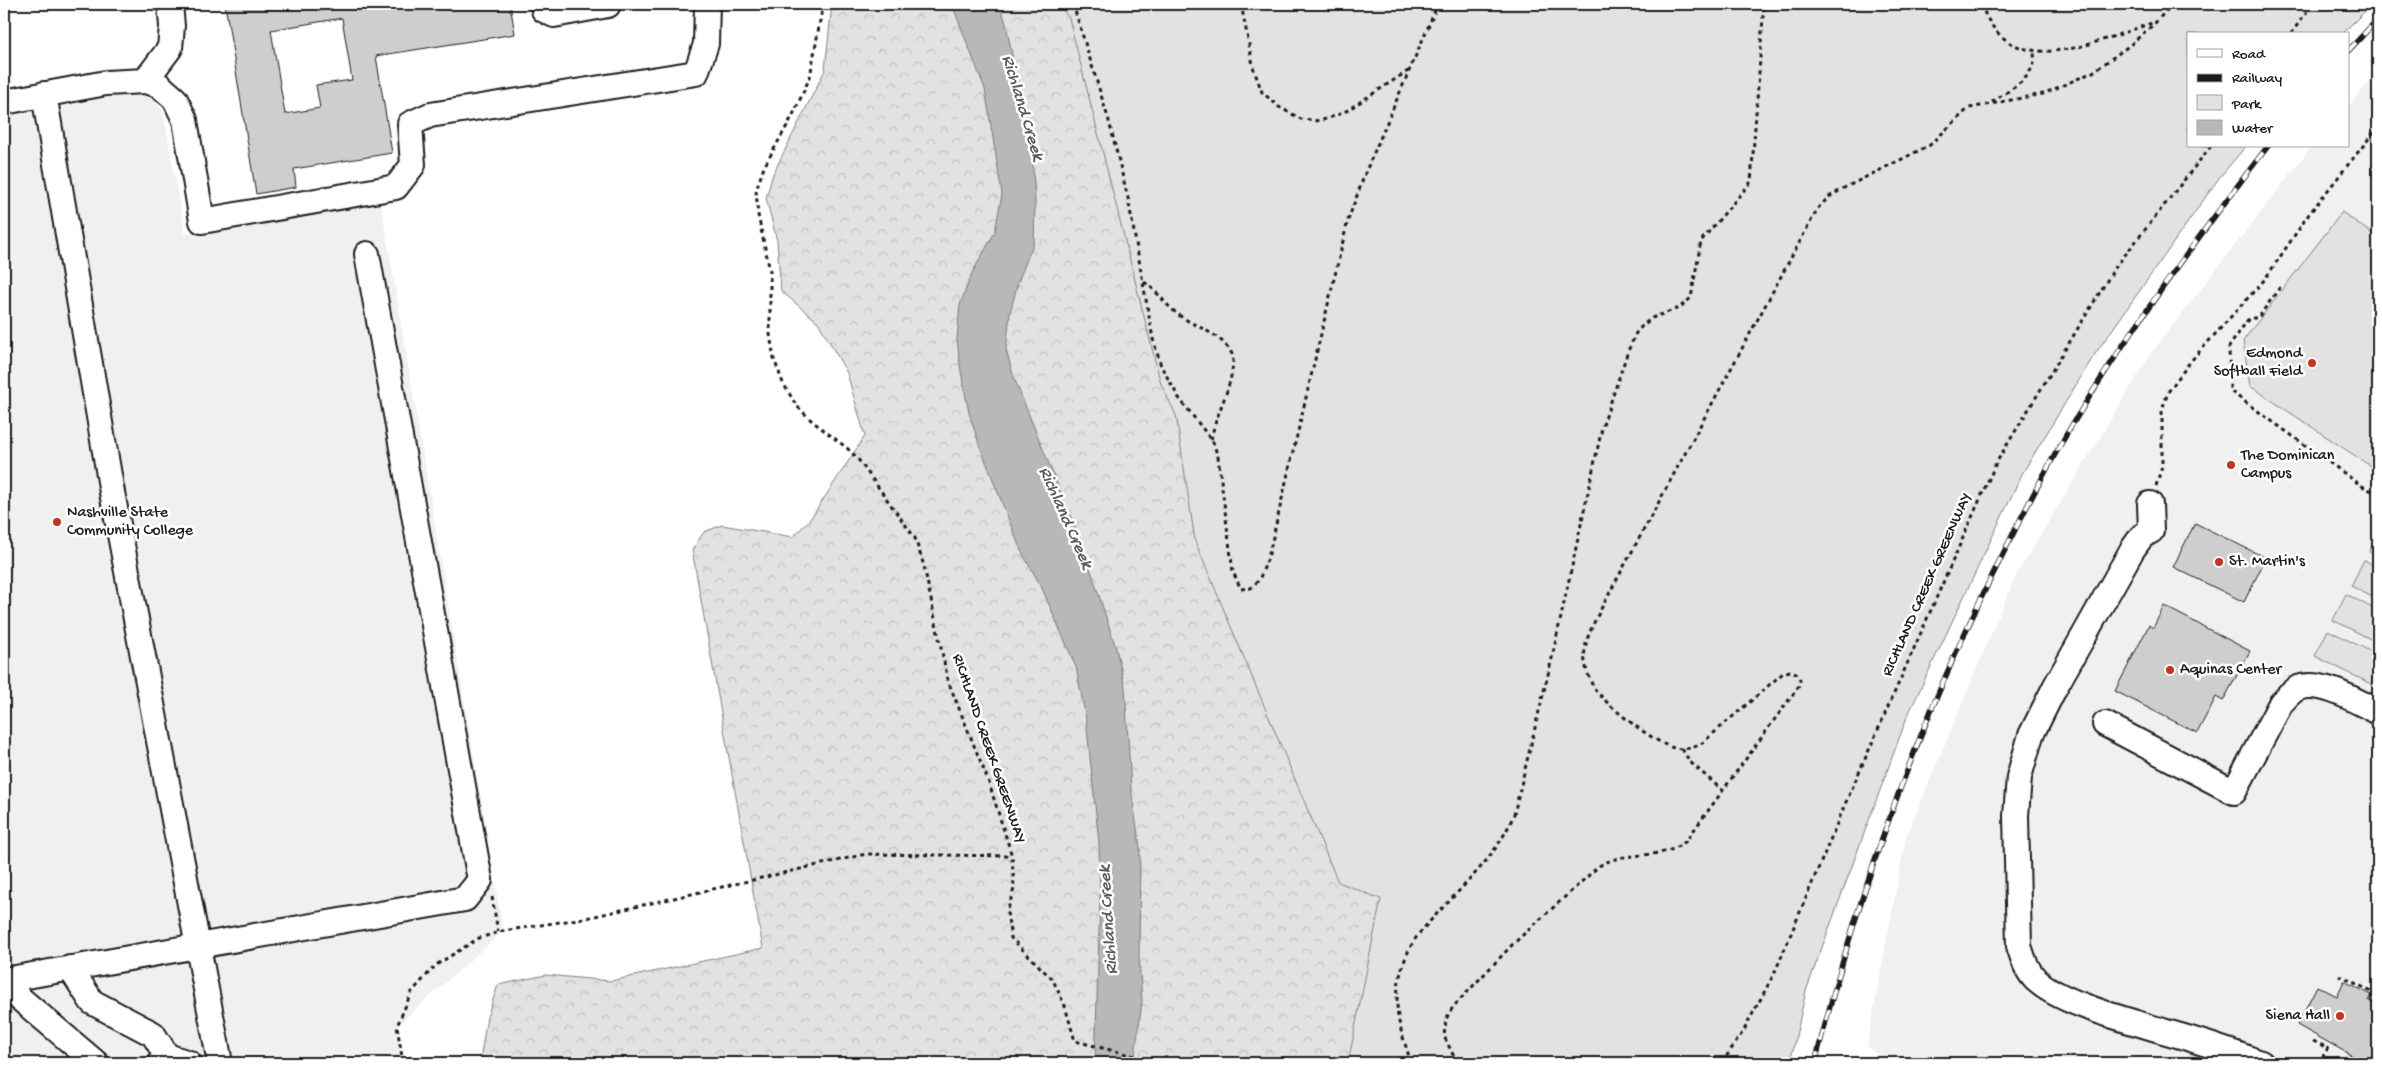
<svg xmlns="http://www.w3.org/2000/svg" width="2382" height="1067" font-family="'Gochi Hand',sans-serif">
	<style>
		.built { fill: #f0f0f0 }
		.green { fill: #e2e2e2; stroke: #7f7f7f }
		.forest { fill: url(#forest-crowns); stroke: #7f7f7f }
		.water { fill: #b8b8b8; stroke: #7a7a7a }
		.building { fill: #cecece; stroke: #1c1c1c; fill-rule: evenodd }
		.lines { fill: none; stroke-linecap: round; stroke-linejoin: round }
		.minor-casing { stroke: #1c1c1c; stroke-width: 28 }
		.path { stroke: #1c1c1c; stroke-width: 3; stroke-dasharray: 4 4; stroke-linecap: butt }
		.minor { stroke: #fff; stroke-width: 24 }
		.rail-casing { stroke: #1c1c1c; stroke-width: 5.5 }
		.rail { stroke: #fff; stroke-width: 4; stroke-dasharray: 11; stroke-linecap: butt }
		.poi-dot { fill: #c8321e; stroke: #fff; stroke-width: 2 }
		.labels { text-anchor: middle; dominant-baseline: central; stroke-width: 5; stroke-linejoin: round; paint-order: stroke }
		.poi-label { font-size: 16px; fill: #1c1c1c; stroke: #fff; text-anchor: start }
		.street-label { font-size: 16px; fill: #1c1c1c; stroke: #fff }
		.water-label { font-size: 18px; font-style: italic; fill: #5a5a5a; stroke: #fff }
	</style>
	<defs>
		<pattern id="forest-crowns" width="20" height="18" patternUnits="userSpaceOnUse" patternTransform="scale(1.25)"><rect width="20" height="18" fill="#e2e2e2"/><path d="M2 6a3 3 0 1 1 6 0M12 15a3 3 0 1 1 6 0" fill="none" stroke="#c1c1c1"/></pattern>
	</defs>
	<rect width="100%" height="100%" fill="#fff"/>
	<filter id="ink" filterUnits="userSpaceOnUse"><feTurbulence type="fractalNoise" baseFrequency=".02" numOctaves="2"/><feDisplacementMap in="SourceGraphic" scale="10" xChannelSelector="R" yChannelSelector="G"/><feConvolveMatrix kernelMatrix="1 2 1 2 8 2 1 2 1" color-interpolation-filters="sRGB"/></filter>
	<g filter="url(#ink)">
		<path class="built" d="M2378 72V1063H1887L1867 1046 1906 837 2015 577 2152 352 2312 146H2348V106Z
			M137 88 152 97 163 111 185 234 380 198 503 931 397 1026 403 1063H4V109Z"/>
		<path class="green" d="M999 4H2372L2342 34H2188V146H2246L2219 178 2093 357 2022 474 1907 717 1806 991 1790 1063H1134Z
			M2342 212 2378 238V471L2250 386 2243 341Z
			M2378 533V557L2369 552Z
			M2364 560 2378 567V600L2351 586Z
			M2346 594 2378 611V643L2333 620Z
			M2328 630 2378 655V670L2371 684 2315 656Z"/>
		<path class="forest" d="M832 4H1058L1069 18 1161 384 1176 415 1195 541 1338 882 1381 899 1348 1063H487L481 1054 487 1017 498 985 546 975 611 981 763 948 692 550 704 532 722 525 793 537 811 518 865 436 847 373 818 322 781 291 777 241 766 198 773 174 825 70Z"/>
		<path class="water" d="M952 4H999L1005 20 1032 153 1035 200 1034 242 1018 282 1010 313 1006 350 1014 378 1085 552 1116 648 1125 687 1131 789 1140 847 1139 959 1142 1002 1134 1063H1095L1100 899 1099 843 1086 719 1076 667 1041 586 1021 551 979 444 969 413 961 372 957 339 960 305 972 273 995 232 1002 194 985 89Z"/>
		<path class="building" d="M225 4H267V9L298 4H510L515 34 376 56 392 153 294 169 296 187 256 194ZM342 18 352 80 316 85 320 108 285 114 271 30Z
			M2195 523 2266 558 2244 602 2173 567Z
			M2164 606 2250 651 2223 701 2216 697 2197 733 2115 691 2149 625 2153 628Z
			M2344 981 2372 995 2369 1001 2378 1006V1063H2365L2297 1025 2317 986 2337 996Z"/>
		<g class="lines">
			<g class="minor-casing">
				<path id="minor" d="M543 4 544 10 554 15 608 5
					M145 81 170 48 172 26 170 4
					M44 94 111 487 220 1063
					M4 102 106 83 145 81 159 85 175 99 185 120 202 221 396 187 413 165 410 124 430 115 696 73 706 44 707 4
					M2150 504 2151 531 2142 536 2132 550 2055 687 2031 735 2019 777 2016 816 2019 946C2023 958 2026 970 2036 980 2062 1004 2128 1020 2163 1031 2196 1040 2229 1051 2261 1063
					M2105 724 2234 792 2281 703C2286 698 2291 691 2298 688 2321 679 2358 702 2378 712
					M70 968 92 1002 153 1034 167 1056
					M4 980 465 899 480 880 367 254
					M4 985 96 1063
					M160 1063 167 1056 189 1063"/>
			</g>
			<path class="path" d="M823 4 810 77 793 115 764 167 756 190 758 215 770 271V334L774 359 783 383 796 405 812 421 847 448 857 458 915 538 924 566 948 681 988 780 1012 856 1014 889 1007 912 1011 938 1053 980 1065 1006 1075 1041 1162 1063
				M1073 4 1109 121 1128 198 1153 339 1161 366 1179 398 1213 442 1218 457 1233 572 1241 589 1251 588 1259 580 1268 558 1348 220 1366 171 1438 4
				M1241 4 1254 70 1262 92 1279 107 1301 119 1320 121 1343 113 1408 71
				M1981 4C2010 85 2096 41 2152 23
				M2291 34 2312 4
				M1992 102C2013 87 2037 79 2034 50
				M1144 282C1157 290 1163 302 1175 312 1194 328 1222 332 1233 356 1234 386 1216 411 1211 440
				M2280 287 2258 318H2249L2229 347 2230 391 2362 486 2378 494
				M2156 486 2162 466V410L2168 392 2190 362 2265 279 2309 214 2378 127
				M1682 749 1690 762 1723 791
				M492 897 498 932
				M2339 975 2378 995
				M2313 1041 2328 1048 2319 1063
				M403 1063 397 1026 411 993 436 965 479 938 503 931 591 917 866 854 1012 856
				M1411 1063C1407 1049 1402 1036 1399 1022 1393 994 1401 958 1418 935 1451 895 1495 863 1514 814L1552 658 1602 428 1628 351 1636 333 1643 325 1652 318 1679 308 1691 298 1701 241 1751 182 1764 4
				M1457 1063 1444 1036 1446 1019 1453 1007 1513 944 1599 866C1626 849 1661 862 1686 841L1799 686 1800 680 1796 673 1790 671 1783 673 1700 745C1692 748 1682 750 1674 748 1654 743 1606 705 1594 688 1590 681 1587 672 1585 663 1582 642 1594 623 1603 605L1818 208 1829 197 1844 188 1930 145 1969 108 2043 94 2093 72 2130 45 2155 23 2172 4
				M1722 1063 1744 1030 1775 972 1846 802 1996 463 2114 269 2211 146"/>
			<use href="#minor" class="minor"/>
			<g class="rail-casing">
				<path id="rail" d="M2348 51 2378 19
					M1815 1063C1861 881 1924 707 2010 540 2033 494 2057 448 2085 404 2141 314 2203 230 2268 146"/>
			</g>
			<use href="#rail" class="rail"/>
		</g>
	</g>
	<g class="poi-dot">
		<circle cx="2312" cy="363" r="5"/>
		<circle cx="2231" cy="465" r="5"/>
		<circle cx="57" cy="522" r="5"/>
		<circle cx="2219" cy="562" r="5"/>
		<circle cx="2170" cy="670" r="5"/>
		<circle cx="2340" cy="1016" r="5"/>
	</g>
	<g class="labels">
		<g class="poi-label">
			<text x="2302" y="354" text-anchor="end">Edmond<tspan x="2302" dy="18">Softball Field</tspan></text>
			<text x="2241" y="456">The Dominican<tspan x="2241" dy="18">Campus</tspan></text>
			<text x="67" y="513">Nashville State<tspan x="67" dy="18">Community College</tspan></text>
			<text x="2229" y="562">St. Martin's</text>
			<text x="2180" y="670">Aquinas Center</text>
			<text x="2330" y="1016" text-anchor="end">Siena Hall</text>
		</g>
		<g class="street-label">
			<text transform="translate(1928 585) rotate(-66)">RICHLAND CREEK GREENWAY</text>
			<text transform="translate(988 749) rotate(71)">RICHLAND CREEK GREENWAY</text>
		</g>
		<g class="water-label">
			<text transform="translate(1022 108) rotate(73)">Richland Creek</text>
			<text transform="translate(1065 518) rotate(66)">Richland Creek</text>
			<text transform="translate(1109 920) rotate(-94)">Richland Creek</text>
		</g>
	</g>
	<rect width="2382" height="1067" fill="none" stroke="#fff" stroke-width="20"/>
	<rect x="10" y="10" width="2362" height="1047" fill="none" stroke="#1c1c1c" stroke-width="2" filter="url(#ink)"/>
	<rect x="2187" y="32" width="162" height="115" fill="#ffffff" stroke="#a4a4a4"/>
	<rect x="2197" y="49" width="25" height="8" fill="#ffffff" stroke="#a4a4a4"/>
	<text x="2232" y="58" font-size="15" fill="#1c1c1c">Road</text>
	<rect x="2197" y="74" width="25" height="8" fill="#1c1c1c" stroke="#a4a4a4"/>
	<text x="2232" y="82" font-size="15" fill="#1c1c1c">Railway</text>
	<rect x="2197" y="95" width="25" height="15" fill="#e2e2e2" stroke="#a4a4a4"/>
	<text x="2232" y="108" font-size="15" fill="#1c1c1c">Park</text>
	<rect x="2197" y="120" width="25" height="15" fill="#b8b8b8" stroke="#a4a4a4"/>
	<text x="2232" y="132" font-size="15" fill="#1c1c1c">Water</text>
</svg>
